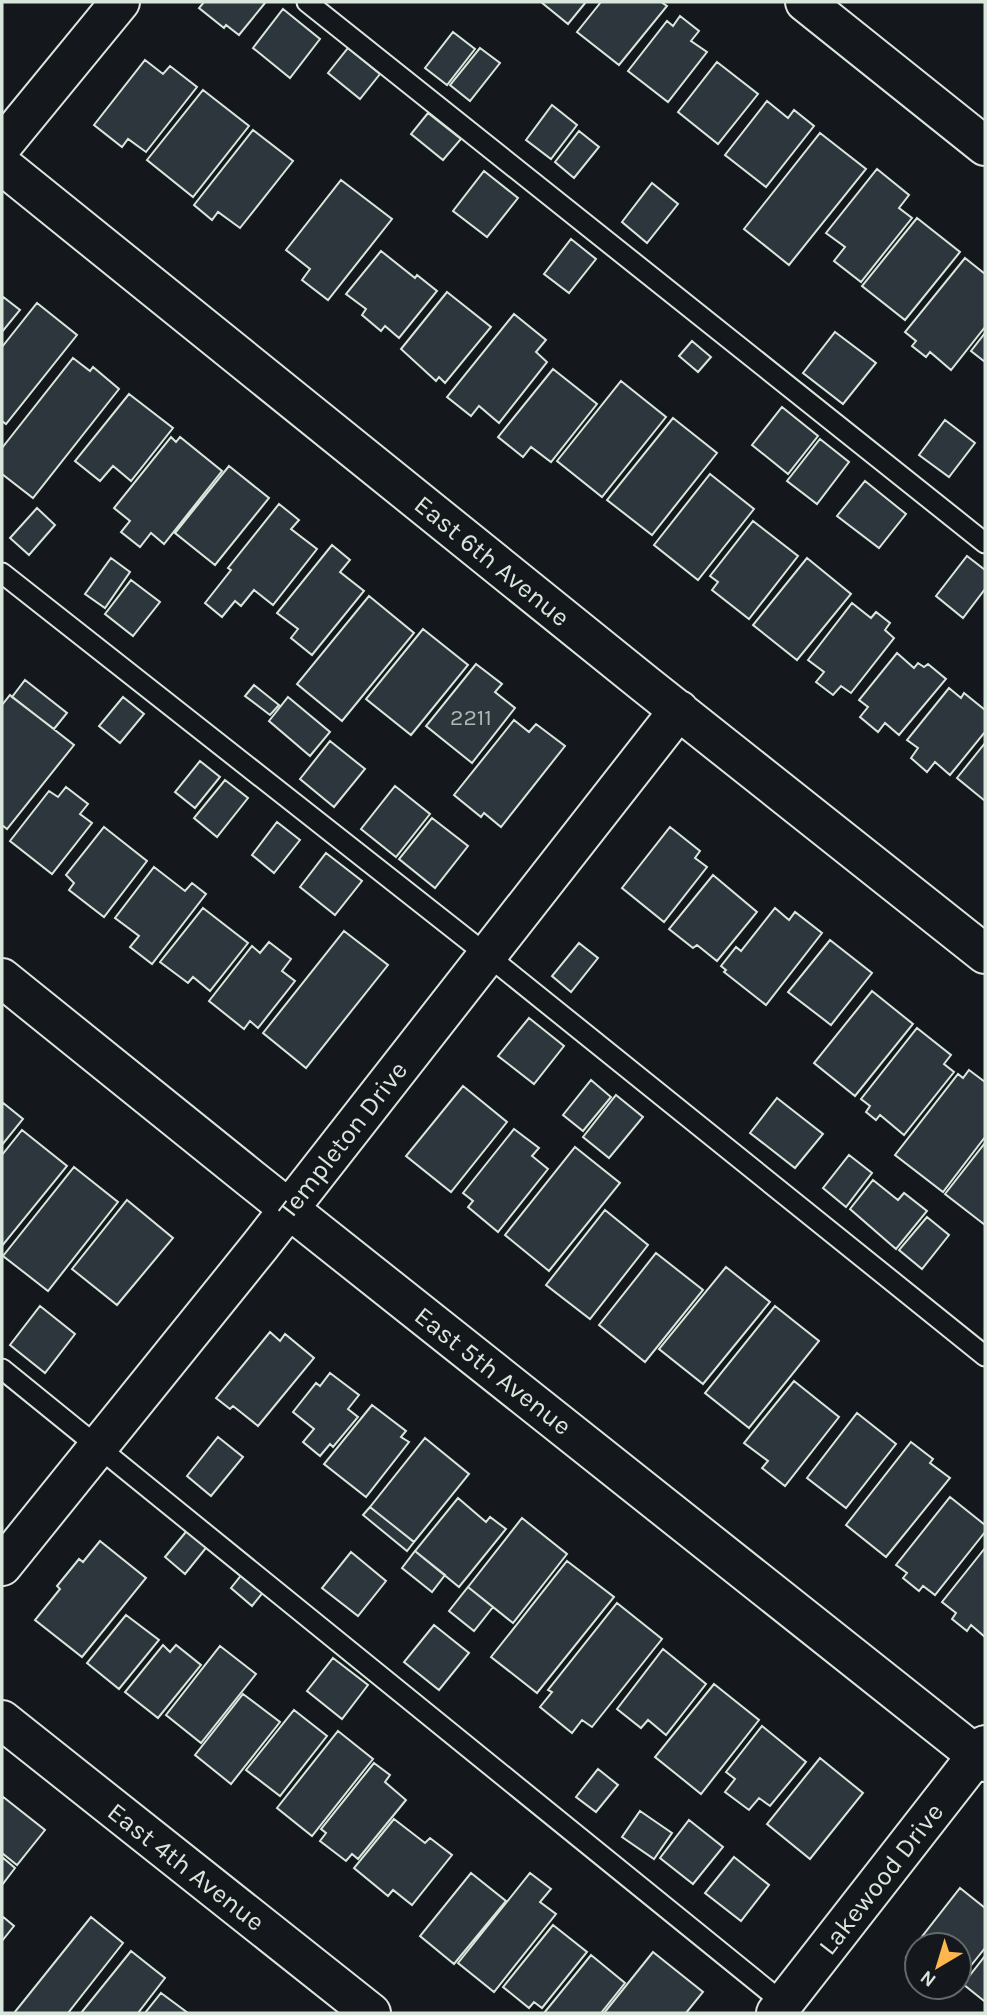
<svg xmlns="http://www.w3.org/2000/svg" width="987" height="2015" font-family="Karla,sans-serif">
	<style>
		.building { fill: #2c363c; stroke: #d8e6dc; stroke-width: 2 }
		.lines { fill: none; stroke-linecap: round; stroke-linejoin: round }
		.service-casing { stroke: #d8e6dc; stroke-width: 23 }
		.minor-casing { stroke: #d8e6dc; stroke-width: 42 }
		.service { stroke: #14181c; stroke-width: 19 }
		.minor { stroke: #14181c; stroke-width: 38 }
		.labels { text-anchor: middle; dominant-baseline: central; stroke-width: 5; stroke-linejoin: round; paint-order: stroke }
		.number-label { font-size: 23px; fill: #adbab4 }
		.street-label { font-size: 26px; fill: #d8e6dc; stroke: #14181c }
	</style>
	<rect width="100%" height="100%" fill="#14181c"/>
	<path class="building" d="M204 2H263L265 3 239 35 226 25 224 28 199 8Z
		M541 2H586L568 24Z
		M601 2H661L667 6 619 65 577 32Z
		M283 9 320 39 290 78 253 48Z
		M680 16 699 31 691 41 707 52 668 102 628 71 667 21 673 26Z
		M453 32 475 49 447 85 425 68Z
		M348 48 380 74 360 99 328 73Z
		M480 48 500 63 470 101 450 85Z
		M145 60 163 74 170 66 197 87 146 152 128 139 122 147 94 125Z
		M717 62 758 94 718 144 678 112Z
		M203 90 249 126 193 197 147 160Z
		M767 101 788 118 794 110 814 126 766 187 725 155Z
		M552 105 577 125 551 159 526 140Z
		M428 113 461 139 443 160 411 134Z
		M253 130 293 161 240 228 218 212 212 220 194 205Z
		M579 131 599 147 574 178 555 162Z
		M820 133 866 169 789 265 744 229Z
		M877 169 909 195 899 208 912 218 861 282 834 261 845 247 826 233Z
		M484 171 518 198 487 237 453 211Z
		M341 180 392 219 328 300 302 280 310 269 286 250Z
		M652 183 678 204 647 243 622 222Z
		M917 218 960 252 905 320 862 286Z
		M571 239 596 259 569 293 544 274Z
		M381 251 415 278 417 275 437 291 399 338 385 326 381 331 362 315 366 309 346 294Z
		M965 258 985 274V327L951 370 930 352 926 357 912 346 916 341 905 332Z
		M447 292 491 327 445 383 439 377 436 381 401 349Z
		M2 296 20 310 2 332Z
		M37 303 77 335 6 424 2 421V347Z
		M514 314 546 340 536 352 547 362 499 423 479 406 471 416 447 397Z
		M835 332 876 363 843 404 803 373Z
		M985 333V362L971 351Z
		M692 341 711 357 698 372 679 356Z
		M73 358 90 371 93 367 119 389 33 498 2 474V448Z
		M553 369 597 404 551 462 531 447 523 457 498 437Z
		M621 381 666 417 602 497 557 461Z
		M129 394 173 428 131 481 113 466 100 481 75 461Z
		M782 407 818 436 788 474 752 445Z
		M673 418 717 453 652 535 607 500Z
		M945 420 975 443 949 477 919 455Z
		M171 437 176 442 180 437 222 471 164 544 151 533 140 547 121 532 130 521 114 508Z
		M820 439 849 462 817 504 787 481Z
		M229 466 269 498 215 565 175 533Z
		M710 474 754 509 698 580 654 545Z
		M865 481 906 514 879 548 837 516Z
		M279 504 299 520 291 529 317 549 273 605 254 590 241 606 235 601 222 617 205 603 231 570 228 568Z
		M37 508 55 525 29 555 10 538Z
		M753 521 798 556 749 619 712 590 718 582 710 576Z
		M332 545 350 560 340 572 364 591 312 655 291 638 298 629 277 613Z
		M967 556 985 570V589L963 618 936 596Z
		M111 558 130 572 105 608 85 594Z
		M807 558 851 594 797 660 753 625Z
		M131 580 160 602 133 636 105 614Z
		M369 596 414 633 342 721 297 684Z
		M852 603 871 618 876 612 890 623 885 630 894 638 851 693 841 686 833 695 816 682 824 672 808 660Z
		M423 629 468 665 411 735 366 699Z
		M897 653 914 668 918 663 924 667 928 664 946 679 899 735 885 723 878 732 860 717 868 707 859 700Z
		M476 664 502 684 495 692 515 708 472 763 426 726Z
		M25 680 67 713 54 729 12 697Z
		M254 685 279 705 270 715 245 696Z
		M949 688 961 698 964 693 985 710V732L950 775 935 762 927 772 911 758 918 748 907 740Z
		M10 695 74 745 7 829 2 825V705Z
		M123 697 144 714 120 743 99 726Z
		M288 697 330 732 310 756 269 721Z
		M514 720 529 732 536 724 565 746 501 827 484 813 481 817 454 795Z
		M330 741 365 769 334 807 300 779Z
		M985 743V801L957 778Z
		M200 761 220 777 195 808 175 792Z
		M225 780 248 798 217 837 194 818Z
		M395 786 430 814 396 857 361 829Z
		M66 787 88 804 80 814 92 823 52 874 10 841 49 791 58 797Z
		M432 818 468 846 435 888 399 859Z
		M277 822 300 840 274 873 252 855Z
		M104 827 147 861 104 917 69 890 74 883 66 875Z
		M670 827 700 851 695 858 707 867 664 922 622 888Z
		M326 853 362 881 335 915 300 887Z
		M154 867 185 891 192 883 206 894 152 964 130 947 139 936 115 918Z
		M713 875 757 912 717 961 697 945 693 948 669 929Z
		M203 908 248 943 210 991 193 977 188 983 160 962Z
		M775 908 789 920 795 912 822 933 766 1005 724 972 726 970 721 966 736 947 741 951Z
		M344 931 388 965 306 1068 263 1033Z
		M830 940 872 973 831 1025 788 992Z
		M269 942 291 959 282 971 295 981 258 1028 250 1021 244 1029 209 1001 252 946 260 953Z
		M579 943 598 958 571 992 552 976Z
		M872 991 913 1024 855 1096 814 1063Z
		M529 1018 564 1046 534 1084 498 1056Z
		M917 1028 951 1055 944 1064 954 1072 904 1135 880 1115 876 1120 866 1112 870 1106 861 1099Z
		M969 1070 985 1082V1137L943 1192 895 1155 958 1074 963 1078Z
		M591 1080 611 1097 583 1131 563 1115Z
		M463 1086 507 1122 451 1192 406 1156Z
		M616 1095 643 1117 609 1158 583 1137Z
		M777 1098 823 1134 795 1168 750 1133Z
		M2 1102 23 1119 2 1145Z
		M514 1129 539 1148 532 1156 548 1169 498 1232 468 1207 473 1201 463 1193Z
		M22 1130 67 1166 2 1246V1155Z
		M985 1143V1225L945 1194Z
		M575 1147 620 1183 549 1271 505 1235Z
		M849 1155 872 1173 846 1207 823 1188Z
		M74 1167 118 1202 48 1291 3 1256Z
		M873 1180 898 1200 904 1193 927 1211 896 1249 850 1209Z
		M127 1200 173 1238 117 1305 72 1269Z
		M605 1210 648 1245 590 1319 546 1285Z
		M927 1217 949 1235 922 1269 899 1250Z
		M656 1253 703 1290 645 1362 599 1325Z
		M726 1267 770 1302 703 1384 659 1349Z
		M40 1306 75 1334 45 1373 10 1345Z
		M775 1306 819 1341 749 1428 705 1393Z
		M270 1332 280 1341 285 1334 314 1358 258 1426 233 1406 230 1409 216 1398Z
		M330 1373 359 1395 348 1409 358 1417 333 1447 330 1444 320 1456 303 1442 314 1429 293 1412 316 1383 320 1386Z
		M794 1381 839 1417 785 1486 762 1468 768 1461 744 1443Z
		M372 1405 406 1431 401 1437 409 1442 366 1497 324 1464Z
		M857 1413 896 1444 846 1508 807 1478Z
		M218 1437 243 1457 211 1496 187 1476Z
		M425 1438 469 1474 414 1542 370 1507Z
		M911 1442 933 1459 930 1463 950 1478 886 1557 846 1525Z
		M950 1497 985 1525V1532L935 1595 923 1586 919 1591 903 1578 907 1573 896 1565Z
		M458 1498 486 1522 490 1517 506 1529 459 1587 415 1551Z
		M370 1507 414 1542 407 1551 363 1515Z
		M522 1518 567 1554 513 1623 468 1587Z
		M190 1527 210 1543 185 1574 165 1557Z
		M100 1541 146 1578 82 1657 35 1620 60 1589 57 1586 79 1559 83 1562Z
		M985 1548V1637L971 1625 967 1631 952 1619 956 1613 942 1602Z
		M415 1551 445 1575 432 1592 402 1568Z
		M351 1552 386 1581 358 1616 322 1588Z
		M567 1561 614 1597 537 1693 491 1657Z
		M243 1573 265 1590 252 1606 231 1588Z
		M468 1587 493 1607 474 1631 449 1611Z
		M617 1603 662 1639 592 1727 582 1720 572 1733 540 1707 552 1692 548 1690Z
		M126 1615 159 1640 119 1689 87 1663Z
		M434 1625 469 1653 439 1690 404 1662Z
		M163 1645 170 1652 176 1645 201 1665 158 1718 125 1692Z
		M220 1646 256 1674 201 1743 166 1715Z
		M663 1649 706 1684 666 1735 648 1720 641 1728 617 1709Z
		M333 1658 368 1685 342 1719 307 1691Z
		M714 1684 759 1720 701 1794 655 1757Z
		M243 1694 280 1722 231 1784 195 1755Z
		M294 1710 327 1736 280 1796 246 1770Z
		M762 1726 806 1762 770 1806 759 1798 749 1810 725 1792 735 1779 726 1772Z
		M338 1731 373 1759 312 1836 277 1808Z
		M820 1758 863 1793 810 1859 767 1824Z
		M374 1763 390 1775 385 1782 406 1800 358 1859 352 1854 346 1861 320 1841 326 1833 321 1829Z
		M598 1769 618 1785 596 1812 576 1797Z
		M2 1796 45 1830 17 1865 2 1853Z
		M640 1811 672 1833 654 1859 622 1837Z
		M394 1819 425 1843 430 1838 452 1855 412 1905 393 1890 388 1896 354 1868Z
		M689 1820 723 1847 693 1884 660 1858Z
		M2 1857 15 1868 2 1885Z
		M734 1857 769 1885 741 1921 705 1893Z
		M471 1873 506 1901 454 1964 420 1936Z
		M530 1873 551 1889 540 1902 556 1914 494 1992 458 1963Z
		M960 1888 985 1908V1948L965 1973 959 1969V1945H917V1966L906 1957Z
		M2 1916 14 1926 2 1941Z
		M91 1917 123 1943 68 2013H14Z
		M553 1925 587 1952 542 2008 534 2002 529 2008 503 1987Z
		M131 1951 165 1978 138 2013H81Z
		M653 1952 703 1992 686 2013H604Z
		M591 1955 625 1983 601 2013H544Z
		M985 1956V2000L984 2001 963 1984Z
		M161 1993 188 2013H145Z"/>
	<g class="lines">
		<g class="service-casing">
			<path id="service" d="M307 2 985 543
				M2 573 487 955 985 1356
				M2 1369 787 2006"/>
		</g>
		<g class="minor-casing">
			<path id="minor" d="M805 2 985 146
				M2 146 120 2
				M2 165 645 684 985 954
				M2 978 250 1178 985 1762
				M2 1566 260 1246 679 710
				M2 1720 371 2013
				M776 2013 985 1745"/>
		</g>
		<use href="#service" class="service"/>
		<use href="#minor" class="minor"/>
	</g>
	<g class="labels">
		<g class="number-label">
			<text x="471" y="717">2211</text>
		</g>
		<g class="street-label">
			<text transform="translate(492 561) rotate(39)">East 6th Avenue</text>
			<text transform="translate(343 1140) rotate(-52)">Templeton Drive</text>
			<text transform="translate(493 1371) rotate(38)">East 5th Avenue</text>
			<text transform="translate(186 1867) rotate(38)">East 4th Avenue</text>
			<text transform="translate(881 1879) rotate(-52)">Lakewood Drive</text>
		</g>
	</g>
	<rect width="987" height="2015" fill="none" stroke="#d8e6dc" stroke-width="7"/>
	<g transform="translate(938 1966) rotate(218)"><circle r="33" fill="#14181c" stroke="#626a69" stroke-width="2"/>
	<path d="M0-5L12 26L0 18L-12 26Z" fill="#ffb74d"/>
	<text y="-10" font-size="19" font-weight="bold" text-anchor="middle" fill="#d8e6dc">N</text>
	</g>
</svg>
